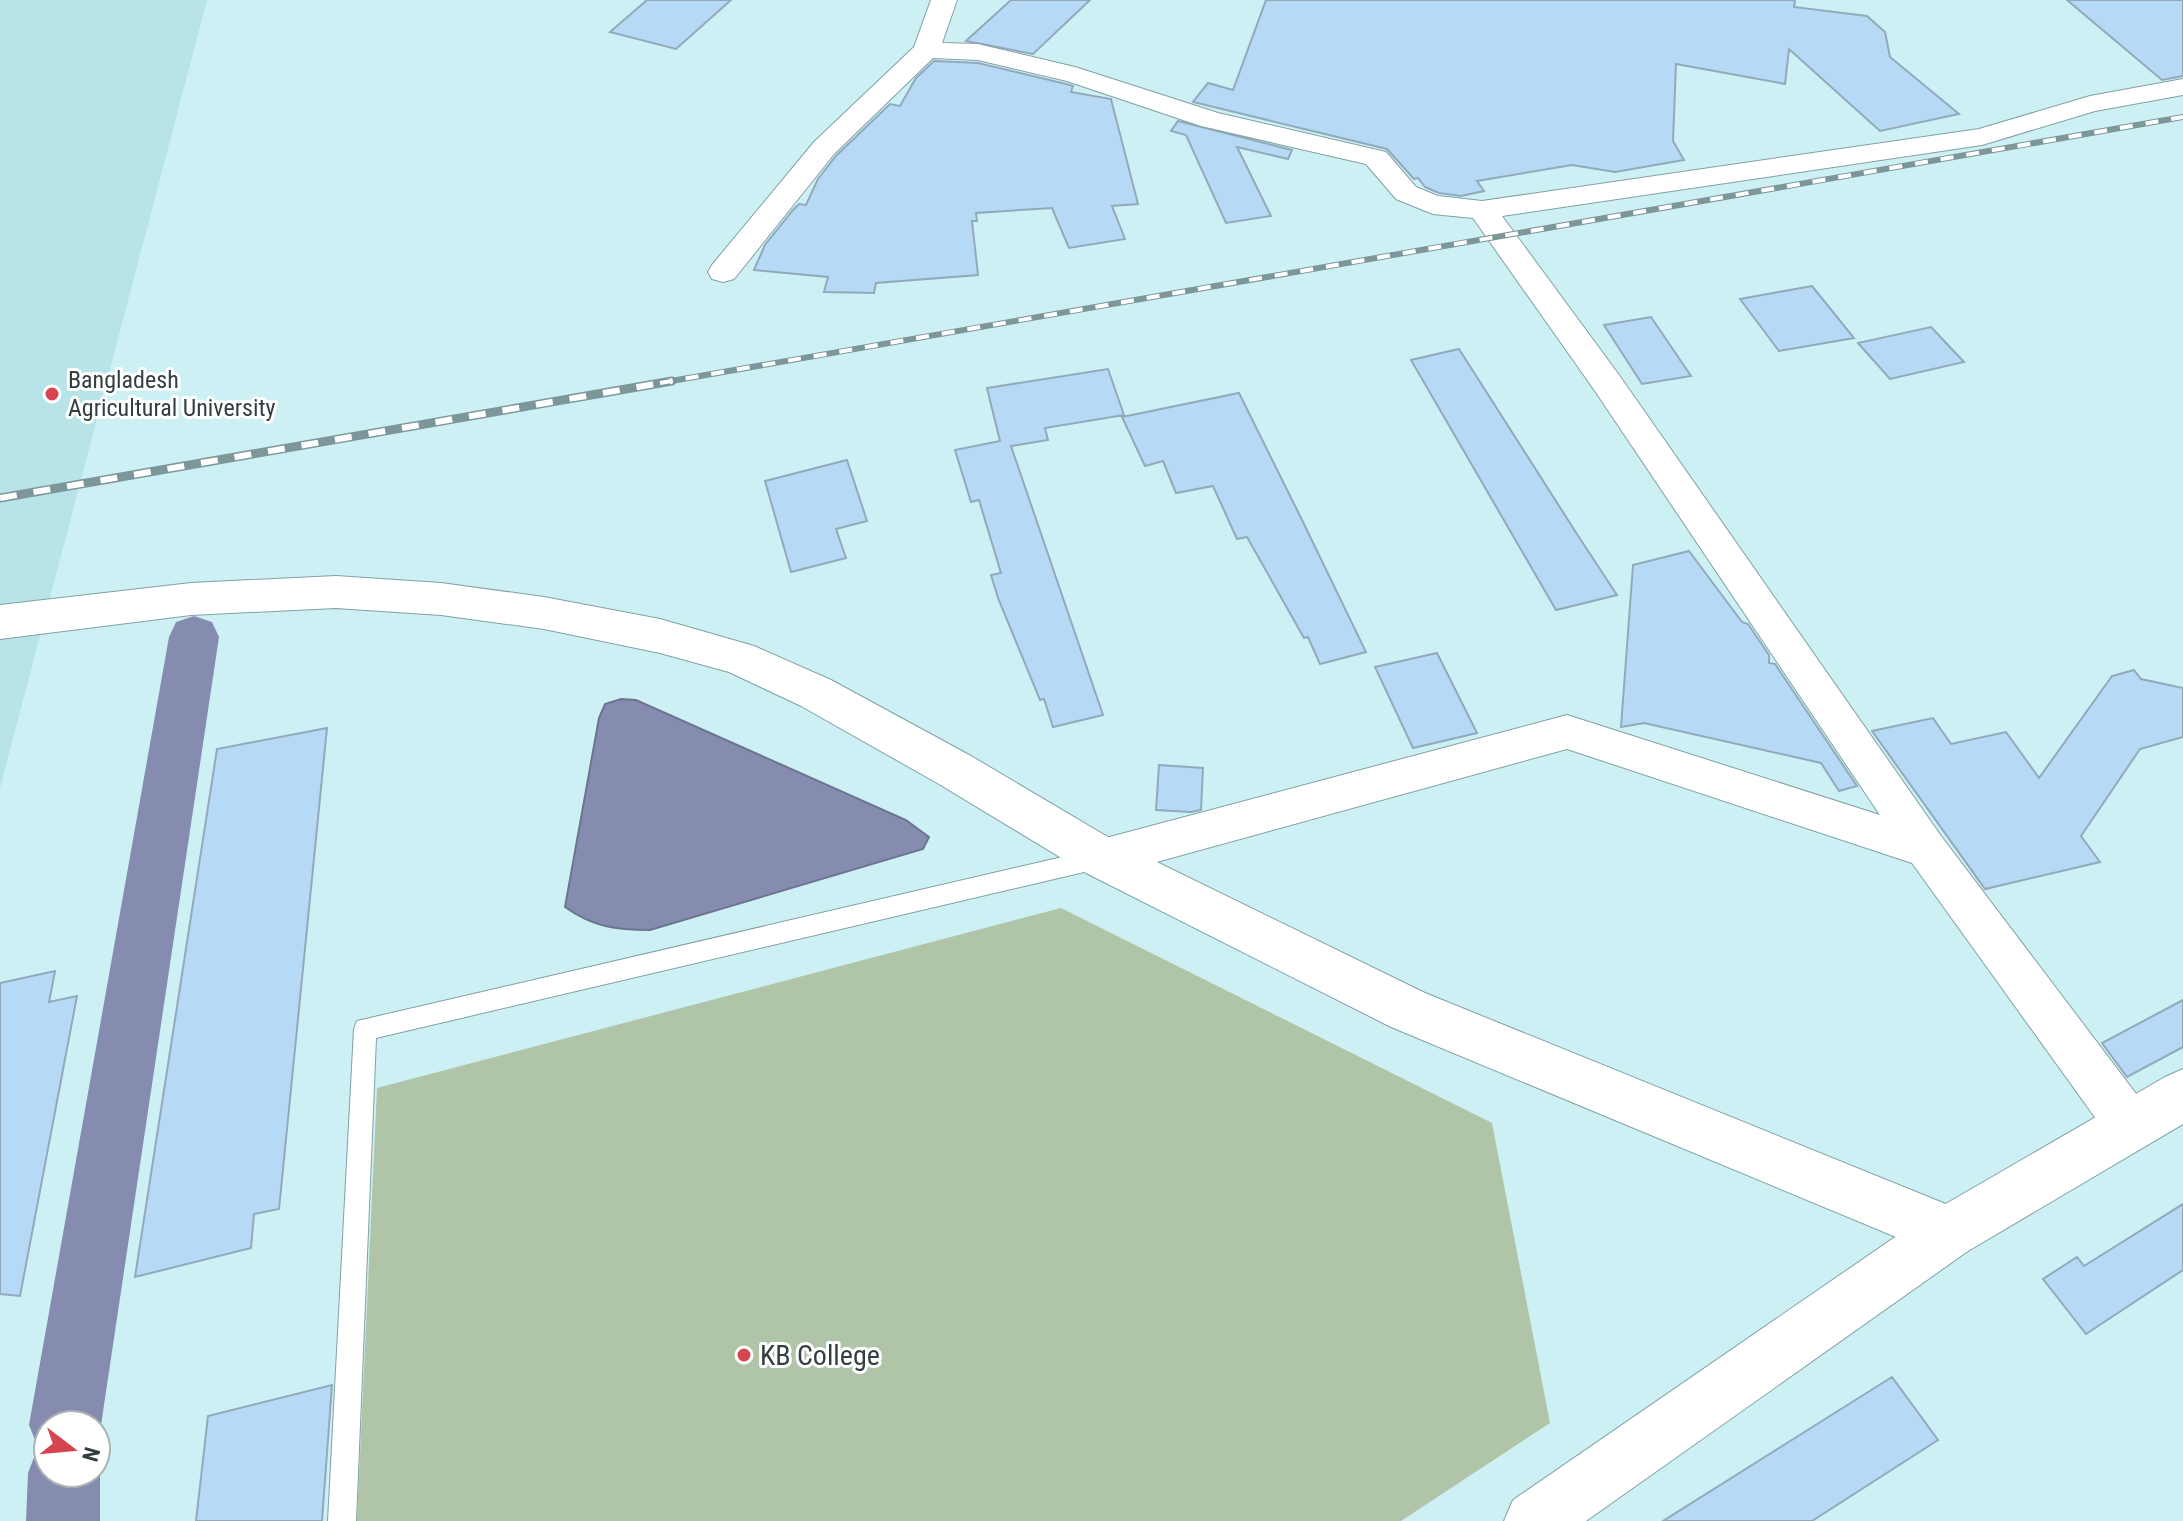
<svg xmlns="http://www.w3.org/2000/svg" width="2183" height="1521" font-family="'Roboto Condensed',sans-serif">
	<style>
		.built { fill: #b7e3e9 }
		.green { fill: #b0c5a8 }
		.water { fill: #858cb0; stroke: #6c758f; stroke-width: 2 }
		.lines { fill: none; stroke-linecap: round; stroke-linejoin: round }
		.canal { fill: #858cb0; fill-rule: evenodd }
		.building { fill: #b6daf6; stroke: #92a9bb; stroke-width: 2 }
		.service-casing { stroke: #80a1a5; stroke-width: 2 }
		.minor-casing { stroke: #80a1a5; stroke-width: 2 }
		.tertiary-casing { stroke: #80a1a5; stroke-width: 2 }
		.secondary-casing { stroke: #80a1a5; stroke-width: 2 }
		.service { fill: #fff; fill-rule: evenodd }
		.minor { fill: #fff; fill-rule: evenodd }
		.tertiary { fill: #fff; fill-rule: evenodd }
		.secondary { fill: #fff; fill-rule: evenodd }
		.rail-far1-casing { stroke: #7d9699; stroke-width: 6 }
		.rail-casing { stroke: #7d9699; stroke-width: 9 }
		.rail-far1 { stroke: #fff; stroke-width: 4; stroke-dasharray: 13; stroke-linecap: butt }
		.rail { stroke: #fff; stroke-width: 6; stroke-dasharray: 17; stroke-linecap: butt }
		.poi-dot { fill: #d5454f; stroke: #fff; stroke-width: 3 }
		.labels { text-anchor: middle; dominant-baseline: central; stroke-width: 6; stroke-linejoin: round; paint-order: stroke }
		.poi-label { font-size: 24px; fill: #313f41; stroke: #fff; text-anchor: start }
		.near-poi-label { font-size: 28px; fill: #313f41; stroke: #fff; text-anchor: start }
	</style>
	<rect width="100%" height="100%" fill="#cdf0f5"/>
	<path class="built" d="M0 0H207L0 788Z"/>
	<path class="green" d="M1061 908 1492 1123 1550 1423 1401 1521H357L377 1088Z"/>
	<path class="water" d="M621 699 636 700 906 820 929 837 923 849 650 930C616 930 593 927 565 907L599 718 605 704Z"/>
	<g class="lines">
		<path class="canal" d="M194 616 212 622 219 637 101 1425 96 1437V1425H48V1473H96V1462L100 1473V1521H26L28 1473 38 1447 29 1425 169 637 176 622Z"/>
	</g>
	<path class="building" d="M647 0H731L676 49 610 32Z
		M1011 0H1090L1033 54 966 41Z
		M1266 0H1795L1794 7 1867 16 1885 32 1890 57 1959 114 1880 131 1789 49 1785 84 1676 64 1673 141 1684 160 1615 172 1572 165 1477 181 1484 191 1461 196 1439 193 1425 187 1418 178 1414 179 1387 149 1193 102 1208 83 1233 90Z
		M2067 0H2183V76L2162 80Z
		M934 61 978 63 1066 84 1073 86 1071 92 1111 99 1138 204 1112 206 1125 239 1069 248 1052 208 976 213 977 221H972L978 275 876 283 874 293 824 292 828 277 754 270 765 245 793 210 799 204 806 205 818 179 836 156 890 104 900 106 916 78Z
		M1178 121 1292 150 1288 159 1237 147 1271 216 1226 223 1186 135 1171 131Z
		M1812 286 1854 338 1779 351 1740 299Z
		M1651 317 1691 376 1642 384 1604 325Z
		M1931 327 1964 362 1890 379 1858 343Z
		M1459 349 1575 531 1617 595 1556 610 1411 360Z
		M1108 369 1124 415 1045 428 1048 440 1011 446 1103 715 1053 727 1044 699 1040 700 998 598 991 575 1001 573 979 500 971 502 955 450 1000 441 987 388Z
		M1239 393 1303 522 1366 652 1320 664 1308 637 1304 638 1247 537 1237 539 1213 486 1176 493 1163 461 1145 466 1122 417Z
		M847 460 867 521 836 529 846 558 791 572 765 481Z
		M1689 551 1742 622 1748 624 1769 655V663L1775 664 1857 786 1839 791 1821 763 1644 723 1621 727 1633 565Z
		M1437 653 1477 733 1413 748 1375 667Z
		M2134 670 2141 679 2183 688V737L2140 749 2081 836 2100 862 1985 889 1872 731 1933 718 1951 744 2006 732 2039 778 2112 676Z
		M327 728 279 1209 254 1214 251 1248 135 1277 217 749Z
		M1159 765 1203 768 1201 810 1191 812 1156 810Z
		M55 971 49 1002 77 996 20 1296 0 1294V983Z
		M2183 1000V1047L2127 1077 2102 1043Z
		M2183 1204V1270L2086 1334 2043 1279 2077 1257 2084 1266Z
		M1892 1377 1938 1440 1812 1521H1663Z
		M332 1385 322 1521H196L208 1416Z"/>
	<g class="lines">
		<g class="service-casing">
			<path id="service" d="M1097 849 1104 852 1107 859 1104 866 1097 869 376 1038 356 1521H328L354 1029 357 1021Z"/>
		</g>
		<g class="minor-casing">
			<path id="minor" d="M931 0H957L942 43 978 44 1075 67 1218 113 1386 152 1416 187 1438 196 1482 201 1979 129 2090 96 2183 79V95L2095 111 1982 145 1502 216 1619 375 1941 836 2146 1107 2153 1124 2146 1141 2129 1148 2112 1141 1912 863 1567 749 1102 877 1087 871 1081 858 1087 845 1102 839 1567 715 1880 815 1595 391 1473 218 1433 214 1396 199 1366 164 1201 126 1067 81 978 60 933 58 834 154 734 279 723 282 712 279 708 272 712 265 814 142 914 47Z"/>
		</g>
		<g class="tertiary-casing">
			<path id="tertiary" d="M336 576 441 583 544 597 660 619 754 646 831 680 971 756 1118 843 1425 993 1968 1213 1976 1232 1968 1251 1949 1259 1391 1027 1086 873 939 784 801 706 729 672 660 653 544 629 441 615 336 608 191 615 0 639V605L191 583Z"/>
		</g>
		<g class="secondary-casing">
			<path id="secondary" d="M2183 1069V1124L1968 1251 1586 1521H1504L1513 1500 1930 1213 2165 1077Z"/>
		</g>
		<use href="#service" class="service"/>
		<use href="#minor" class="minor"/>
		<use href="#tertiary" class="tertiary"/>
		<use href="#secondary" class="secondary"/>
		<g class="rail-far1-casing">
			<path id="rail-far1" d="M660 383 2183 117"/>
		</g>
		<g class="rail-casing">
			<path id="rail" d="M0 498 672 381"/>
		</g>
		<use href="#rail-far1" class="rail-far1"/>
		<use href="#rail" class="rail"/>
	</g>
	<g class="poi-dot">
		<circle cx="52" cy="394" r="8"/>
		<circle cx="744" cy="1355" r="8"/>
	</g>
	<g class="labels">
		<g class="poi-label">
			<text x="68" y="380">Bangladesh<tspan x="68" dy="28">Agricultural University</tspan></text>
		</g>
		<g class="near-poi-label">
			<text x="760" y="1355">KB College</text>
		</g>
	</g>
	<g transform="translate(72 1449) rotate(106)"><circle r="38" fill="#ffffff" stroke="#adb2b3" stroke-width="2"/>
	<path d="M0-6L14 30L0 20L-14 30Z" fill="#d5454f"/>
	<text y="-12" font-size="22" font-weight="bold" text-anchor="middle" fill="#313f41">N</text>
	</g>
</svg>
